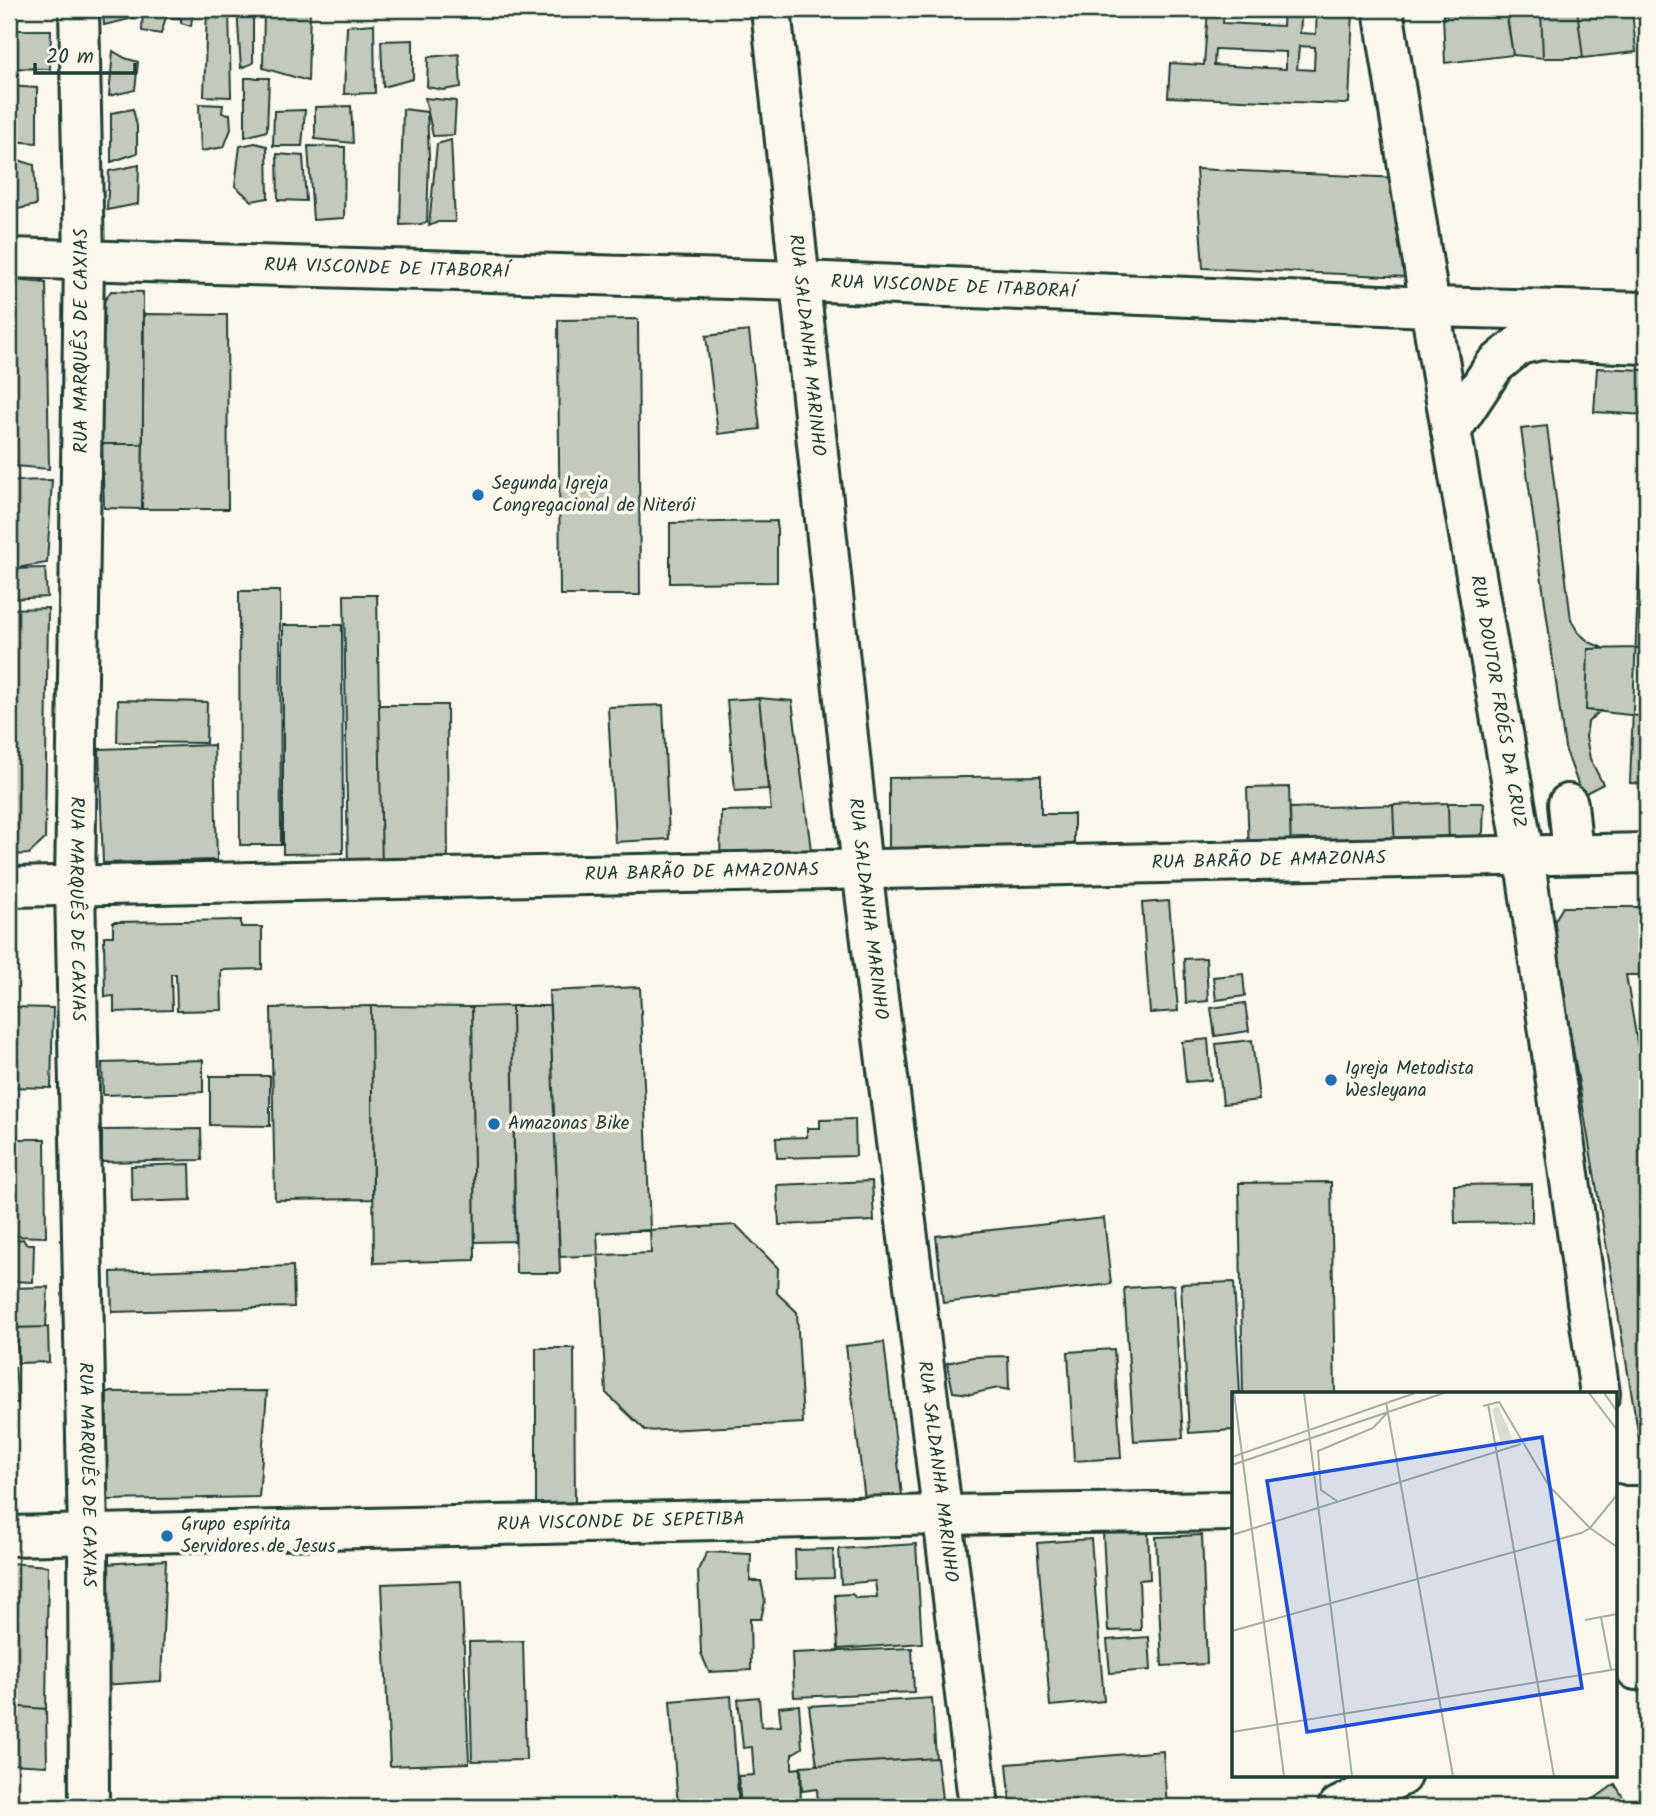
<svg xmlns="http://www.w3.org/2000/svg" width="1656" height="1816" font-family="Kalam,sans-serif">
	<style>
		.building { fill: #c4c9be; stroke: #1f3d34; stroke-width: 2; fill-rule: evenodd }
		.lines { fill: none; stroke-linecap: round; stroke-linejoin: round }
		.minor-casing { stroke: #1f3d34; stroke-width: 44 }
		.major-casing { stroke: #1f3d34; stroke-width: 44 }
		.minor { stroke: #fbf7ec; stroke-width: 38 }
		.major { stroke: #fbf7ec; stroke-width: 38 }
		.poi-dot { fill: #1f6fb2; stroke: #fbf7ec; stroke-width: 2.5 }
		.labels { text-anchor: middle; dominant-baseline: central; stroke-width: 7; stroke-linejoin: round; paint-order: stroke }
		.street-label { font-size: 19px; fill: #1f3d34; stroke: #fbf7ec }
		.poi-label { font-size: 19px; fill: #1f3d34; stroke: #fbf7ec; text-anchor: start }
		.inset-road { fill: none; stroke: #a3ada2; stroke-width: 2 }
		.view { fill: #1d4ed8; fill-opacity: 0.15; stroke: #1d4ed8; stroke-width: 3.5 }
		.inset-edge { fill: none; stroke: #1f3d34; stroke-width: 3.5 }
	</style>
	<rect width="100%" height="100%" fill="#fbf7ec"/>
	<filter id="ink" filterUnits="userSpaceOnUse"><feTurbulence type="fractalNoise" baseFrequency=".0143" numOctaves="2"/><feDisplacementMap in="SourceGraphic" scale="14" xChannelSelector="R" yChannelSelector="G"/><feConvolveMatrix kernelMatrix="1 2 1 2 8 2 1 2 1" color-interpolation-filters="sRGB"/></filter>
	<g filter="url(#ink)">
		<path class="building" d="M103 9H133L134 18 104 25Z
			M143 9H193L191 26 181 23V18L166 17 161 34 142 31Z
			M207 9H229L231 97 204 96Z
			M237 9H253V63L241 68Z
			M264 9H310L308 81 263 68Z
			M451 9H489V11L461 19 451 13Z
			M1208 9H1224L1223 23 1283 26 1284 9H1302L1300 33 1316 34 1317 9H1353L1349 103 1344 104 1168 97 1170 63 1204 65ZM1299 46 1315 47 1314 70 1297 69ZM1215 49 1286 52V69L1214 65Z
			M1442 9H1506V12L1443 15Z
			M1506 9H1541L1543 58 1513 55Z
			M1541 9H1577L1583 58H1543Z
			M1577 9H1632L1636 52 1583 58Z
			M1506 12 1513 55 1445 63 1443 15Z
			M374 24 375 93 344 94 347 26Z
			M9 30H51L50 69 9 68Z
			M413 40V79L383 87 381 41Z
			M113 51 125 58 138 62 135 90 109 96Z
			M459 54 461 87 443 90 427 87 428 57Z
			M245 78H269L267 131 245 137Z
			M9 86 37 88V143L9 141Z
			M425 98 456 101 454 135 433 136Z
			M199 104 223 105 222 113 230 114 231 129 224 147 201 151Z
			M351 106 353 143 315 139V107Z
			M133 109 137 126V153L111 162V113Z
			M403 109 427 112 429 156 427 222 421 224 400 225Z
			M305 110 302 146H273L274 111Z
			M451 140 455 222H438L429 226 437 144Z
			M255 143 267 146 268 198 252 201 235 186 240 146Z
			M308 146 345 147 344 218 313 220Z
			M277 154 303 156 306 201 278 200Z
			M9 157 34 165 36 205 9 211Z
			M139 165 138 204 107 210 109 171Z
			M1196 169 1401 178 1408 277 1203 268Z
			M9 279 14 280 15 466 9 467Z
			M14 280 46 283 49 469 15 466Z
			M111 291 143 292V444H102V304Z
			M144 314 227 315 228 509H142Z
			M638 319 640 595H560L558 320Z
			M749 331 760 429 718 434 706 336Z
			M1597 368 1647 370V415L1594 412Z
			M1645 415H1647V784L1630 783Z
			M1547 426 1571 620 1578 632 1589 642 1605 649H1588L1586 710 1600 711 1588 722 1586 737 1590 759 1603 784 1582 795 1565 748 1521 429Z
			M102 444H143L142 509 104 508Z
			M52 480 47 563 10 569 9 481Z
			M777 521V582L670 583V523Z
			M45 568 47 597 9 599V569Z
			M239 591H280L281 845H240Z
			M344 595H377L382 872 348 871Z
			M48 608 45 839 29 854 9 855V609Z
			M283 625H342L343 853 283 854Z
			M1636 648H1647V717L1586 710 1588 649Z
			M759 698 768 789 735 791 727 700Z
			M759 698 792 701 812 858 720 864 721 811 771 810Z
			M118 700 207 702 206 743 117 742Z
			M379 705H447L448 871 382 872Z
			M663 705 669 839 615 842 608 707Z
			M214 745 217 860 103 863 99 749Z
			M1041 776V814H1074V848L889 850V778Z
			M1289 787 1291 854 1249 855 1247 788Z
			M1448 803 1449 848 1395 850 1393 805Z
			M1448 803H1484L1483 832 1475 844 1449 848Z
			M1393 805 1395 850 1291 854 1290 808Z
			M1169 901 1178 1011 1150 1013 1142 903Z
			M1563 907H1647V975H1626L1647 1102V1469L1644 1467 1552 925Z
			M241 920V927H262V969L221 970 222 1010 177 1011 176 974H171L172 1010 114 1012V996L105 997 104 936H113V922Z
			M1206 958 1208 1001 1186 1003 1184 959Z
			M1243 974 1245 996 1216 1000 1213 977Z
			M640 987 651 1253 560 1257 549 991Z
			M1245 1003 1249 1031 1215 1036 1211 1008Z
			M371 1006 472 1007 475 1260 374 1263Z
			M371 1006 373 1199 275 1200 271 1008Z
			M512 1006H550L560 1273H516Z
			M512 1006 515 1241 475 1242 472 1007Z
			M9 1007 53 1008 51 1088 9 1087Z
			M1208 1039 1211 1080 1186 1082 1182 1042Z
			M1252 1040 1259 1100 1223 1104 1216 1044Z
			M203 1060V1092L103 1095 102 1063Z
			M210 1076H270V1126L210 1125Z
			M855 1119 856 1156 777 1158 776 1138 807 1137V1128H820V1120Z
			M201 1129 202 1160 102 1162V1130Z
			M9 1139H45L46 1237 9 1236Z
			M190 1164 191 1200 132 1202 131 1166Z
			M872 1181 874 1221 779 1225 777 1185Z
			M1331 1182 1335 1394H1243L1239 1183Z
			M1532 1184V1222L1455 1223 1454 1185Z
			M1104 1218 1111 1284 943 1303 936 1236Z
			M736 1225 778 1268 777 1293 797 1312 803 1423 646 1431 606 1393 597 1233Z
			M23 1239 26 1244H34L33 1282 9 1281V1241Z
			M293 1266 294 1307 112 1312 111 1272Z
			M1234 1282 1240 1394H1234V1430L1189 1433 1181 1284Z
			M1174 1285 1183 1438 1134 1441 1124 1288Z
			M48 1287 46 1327 9 1328V1288Z
			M48 1327 49 1362 18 1363 16 1328Z
			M884 1342 902 1496 865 1500 846 1346Z
			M536 1348H574L575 1510H536Z
			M1114 1349 1121 1458 1074 1461 1068 1352Z
			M1008 1356 1009 1390 998 1388 971 1394 953 1392 947 1363 973 1357Z
			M15 1367 18 1403H9V1368Z
			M267 1391 259 1497 106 1500 107 1392Z
			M1148 1530 1150 1579 1139 1580 1141 1630 1108 1631 1103 1532Z
			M1202 1535 1207 1664 1162 1666 1156 1537Z
			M1091 1539 1104 1701 1050 1706 1037 1543Z
			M916 1544 922 1643 838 1649 835 1595 852 1594 856 1598 877 1597 875 1581 841 1584 839 1549Z
			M833 1549 834 1578 796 1579 795 1550Z
			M707 1552 751 1554 750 1581H761L765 1601 761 1619H750L751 1670 709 1672 701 1653 698 1570Z
			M166 1560 161 1681 103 1685 104 1564Z
			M9 1563 48 1566 46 1709 9 1706Z
			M461 1581 469 1763 390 1766 382 1584Z
			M1149 1637 1151 1670 1110 1673 1107 1640Z
			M523 1641 526 1760 472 1761 469 1642Z
			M912 1648 914 1692 794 1697 792 1653Z
			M731 1696 739 1807H678L670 1701Z
			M759 1697 761 1727 781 1726 779 1707 799 1705 802 1748 792 1754V1769L800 1768 801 1807H741L738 1776 754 1775 752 1747 743 1748 738 1699Z
			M932 1698 936 1758 817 1765 809 1706Z
			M9 1706 46 1709 47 1766 9 1764Z
			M1163 1751 1167 1807H1011L1007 1764Z
			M937 1758 943 1807H810L818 1806 817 1789 802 1791 801 1766Z
			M1615 1784 1629 1807H1583Z"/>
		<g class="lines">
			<g class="minor-casing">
				<g id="minor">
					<path id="s1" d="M79 9 84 260 75 886 88 1535 89 1807"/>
					<path id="s2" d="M1383 9 1430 307 1524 855 1600 1394"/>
					<path id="s3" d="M9 258 801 281 1430 307 1647 312"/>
					<path d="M1451 431 1494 366 1519 345 1540 340 1647 344"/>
					<path d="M1568 804 1573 854"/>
					<path d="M1616 1504 1636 1670"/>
					<path d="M1616 1506H1647"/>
					<path id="s4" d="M9 1536 942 1515 1234 1511"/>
					<path d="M1338 1807 1401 1776"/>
				</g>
			</g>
			<g class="major-casing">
				<g id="major">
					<path id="s5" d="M771 9 862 869 979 1807"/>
					<path id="s6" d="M9 887 1647 853"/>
				</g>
			</g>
			<use href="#minor" class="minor"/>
			<use href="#major" class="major"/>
		</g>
	</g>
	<g class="poi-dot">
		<circle cx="478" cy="495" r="7"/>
		<circle cx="1331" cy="1080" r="7"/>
		<circle cx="494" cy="1124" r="7"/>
		<circle cx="167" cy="1536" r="7"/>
	</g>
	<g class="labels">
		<g class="street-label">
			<text stroke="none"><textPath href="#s3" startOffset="378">RUA VISCONDE DE ITABORAÍ</textPath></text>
			<text stroke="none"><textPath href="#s3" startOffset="945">RUA VISCONDE DE ITABORAÍ</textPath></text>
			<text transform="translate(82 341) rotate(-90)">RUA MARQUÊS DE CAXIAS</text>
			<text stroke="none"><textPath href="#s5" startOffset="338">RUA SALDANHA MARINHO</textPath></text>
			<text stroke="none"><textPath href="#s2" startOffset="702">RUA DOUTOR FRÓES DA CRUZ</textPath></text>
			<text stroke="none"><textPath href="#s6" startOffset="1260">RUA BARÃO DE AMAZONAS</textPath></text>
			<text stroke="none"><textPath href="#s6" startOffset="693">RUA BARÃO DE AMAZONAS</textPath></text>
			<text stroke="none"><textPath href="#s1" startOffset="900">RUA MARQUÊS DE CAXIAS</textPath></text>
			<text stroke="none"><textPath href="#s5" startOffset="905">RUA SALDANHA MARINHO</textPath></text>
			<text stroke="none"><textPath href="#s5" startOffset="1472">RUA SALDANHA MARINHO</textPath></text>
			<text stroke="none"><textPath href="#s1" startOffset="1466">RUA MARQUÊS DE CAXIAS</textPath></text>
			<text stroke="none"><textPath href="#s4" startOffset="612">RUA VISCONDE DE SEPETIBA</textPath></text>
		</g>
		<g class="poi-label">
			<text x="492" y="484">Segunda Igreja<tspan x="492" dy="22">Congregacional de Niterói</tspan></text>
			<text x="1345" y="1069">Igreja Metodista<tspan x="1345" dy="22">Wesleyana</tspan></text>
			<text x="508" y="1124">Amazonas Bike</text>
			<text x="181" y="1525">Grupo espírita<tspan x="181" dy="22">Servidores de Jesus</tspan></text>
		</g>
	</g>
	<g transform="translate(1232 1392)">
		<rect width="385" height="385" fill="#fbf7ec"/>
		<path d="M266 14 281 47 269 52 260 17Z" fill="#dbdcd1"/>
		<path class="inset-road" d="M2 1 52 384M72 1 120 384M357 1 385 38M372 1 385 19M154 10 221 384M256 12 322 384M251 14 267 10 317 94 358 136 385 155M0 65 183 1M0 73 212 1M105 109 89 98 86 59 141 36 155 21M0 143 289 52M369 225 379 278M353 228 385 222M0 239 349 141 358 136 385 103M0 340 385 277"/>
		<path class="view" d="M310 45 350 296 75 340 35 89Z"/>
		<rect width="385" height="385" class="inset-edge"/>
	</g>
	<rect width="1656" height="1816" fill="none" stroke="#fbf7ec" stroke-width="35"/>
	<rect x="18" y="18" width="1621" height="1781" fill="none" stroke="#1f3d34" stroke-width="2.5" filter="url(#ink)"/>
	<path d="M35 63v10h100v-10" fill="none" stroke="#1f3d34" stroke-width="3.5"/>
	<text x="46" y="63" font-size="21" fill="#1f3d34" stroke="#fbf7ec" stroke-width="5" paint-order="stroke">20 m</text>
</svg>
